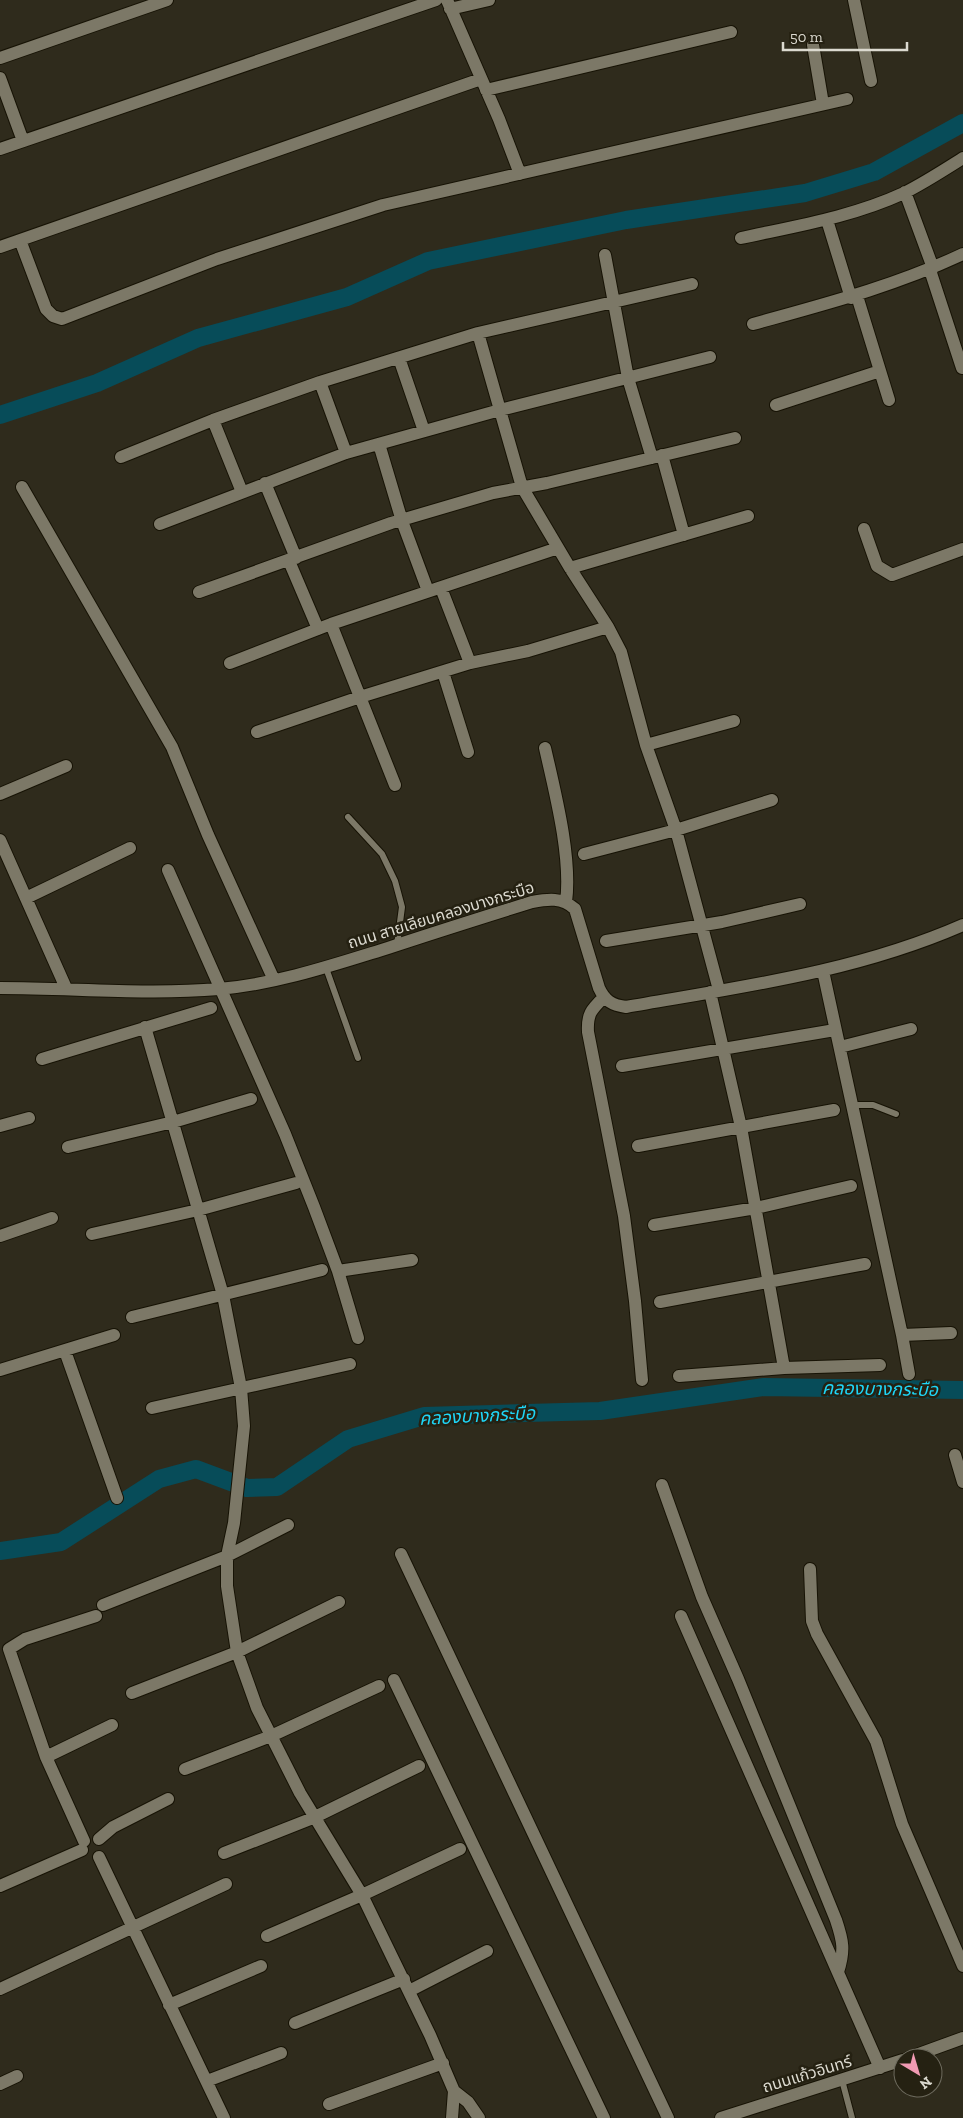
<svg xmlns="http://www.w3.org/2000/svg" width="963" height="2118" font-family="'Zilla Slab','Noto Sans Thai',serif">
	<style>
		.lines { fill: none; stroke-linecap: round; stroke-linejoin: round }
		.canal { stroke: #074c59; stroke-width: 18 }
		.service-casing { stroke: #171305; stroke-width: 8 }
		.minor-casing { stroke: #171305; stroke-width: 14 }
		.service { stroke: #7c7867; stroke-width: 6 }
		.minor { stroke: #7c7867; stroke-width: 12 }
		.labels { text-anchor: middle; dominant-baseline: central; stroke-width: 5; stroke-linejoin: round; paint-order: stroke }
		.street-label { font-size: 16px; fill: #dcdad0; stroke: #252112 }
		.water-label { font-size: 18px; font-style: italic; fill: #1fd6f7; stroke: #252112 }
	</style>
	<rect width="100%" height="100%" fill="#2f2b1c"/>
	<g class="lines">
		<path class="canal" d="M0 415 97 383 198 338 347 297 428 261 626 220 805 193 874 172 963 123
			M0 1551 61 1542 159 1479 196 1469 247 1488 277 1487 348 1439 424 1416 600 1411 764 1387 963 1390"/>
		<g class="service-casing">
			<path id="service" d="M348 817 382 854 395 881 402 907 397 945
				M326 968 358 1058
				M853 1105H873L896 1114
				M842 2080 852 2118"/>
		</g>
		<g class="minor-casing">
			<path id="minor" d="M447 0 499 119 520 174
				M854 0 871 81
				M450 9 489 0
				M813 45 823 104
				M0 58 167 0
				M0 78 23 141
				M486 90 731 32
				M0 149 436 0
				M905 192 933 268
				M827 220 851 298
				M741 238C796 226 852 217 904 193 924 183 944 170 963 158
				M20 240 46 309 53 316 62 319 217 259 383 205 847 99
				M0 247 481 79
				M605 255 628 378 652 458
				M930 270 962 368
				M857 296 889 400
				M753 324C825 304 895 286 963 254
				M478 333 522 487 570 568 608 627 621 652 646 745 676 830 719 990
				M399 358 424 431
				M320 382 346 453
				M776 405 880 371
				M213 420 242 492
				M379 444 402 521 428 591
				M662 455 684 535
				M121 457 213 420 320 382 478 333 692 284
				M265 483 296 558
				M22 487 172 747 208 835 274 980
				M160 524 346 453 500 410 710 357
				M864 529 877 566 892 575 963 549
				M289 561 318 629
				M570 568 748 516
				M441 588 470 663
				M199 592 391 523 493 493 547 483 735 438
				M331 624 395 785
				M230 663 331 624 558 548
				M443 672 468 752
				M257 732 360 697 470 663 528 651 608 627
				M646 745 734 721
				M545 748C555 792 572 858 566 902
				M0 794 66 766
				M0 840 66 988
				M584 854 676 830 772 800
				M168 870 285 1134 314 1207 338 1271 358 1338
				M26 898 130 848
				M606 941 722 922 800 904
				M823 971 902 1335 951 1333
				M0 988C73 988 147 995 219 989 277 984 333 965 388 948 436 932 484 917 532 902 548 899 562 897 575 909L599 988C605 1001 612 1005 626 1007 740 987 856 972 963 925
				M710 992 741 1127 784 1368
				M604 997C591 1010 587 1014 588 1032L624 1216 635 1301 642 1380
				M145 1027 223 1295 241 1388 244 1426 234 1523 227 1556V1586L237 1652 257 1708 300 1793 362 1895 430 2035 454 2091 452 2118
				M840 1047 911 1029
				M42 1059 211 1008
				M622 1066 829 1031
				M0 1126 29 1118
				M638 1146 834 1110
				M68 1147 173 1122 251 1099
				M654 1225 756 1208 851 1186
				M92 1234 198 1210 296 1183
				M0 1236 52 1218
				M338 1271 412 1260
				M660 1302 865 1264
				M132 1317 322 1270
				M902 1335 909 1374
				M65 1351 117 1498
				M0 1370 114 1335
				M679 1376 784 1368 880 1365
				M152 1408 350 1364
				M955 1455 963 1482
				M662 1485 702 1597 738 1679 836 1920C843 1941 845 1950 838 1972
				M401 1554 668 2118
				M810 1569 812 1621 817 1634 876 1741 902 1824 963 1966
				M103 1605 227 1556 288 1525
				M681 1616 880 2068
				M394 1680 604 2118
				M132 1693 237 1652 339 1602
				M46 1757 112 1725
				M185 1769 271 1736 379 1686
				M99 1839 113 1827 168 1799
				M84 1841 46 1757 9 1649 25 1639 96 1616
				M224 1853 313 1818 419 1766
				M99 1857 224 2118
				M0 1886 82 1850
				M267 1936 362 1895 460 1849
				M0 1989 226 1884
				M409 1991 487 1951
				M169 2005 261 1966
				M295 2023 404 1979
				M908 2058 963 2038
				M207 2081 281 2053
				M0 2084 17 2076
				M454 2091 468 2102 479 2118
				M329 2104 443 2063
				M721 2118 903 2060"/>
		</g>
		<use href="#service" class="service"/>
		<use href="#minor" class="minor"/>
	</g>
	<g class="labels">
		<g class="street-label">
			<text transform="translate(441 915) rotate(-17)">ถนน สายเลียบคลองบางกระบือ</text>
			<text transform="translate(807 2074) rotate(-17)">ถนนแก้วอินทร์</text>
		</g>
		<g class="water-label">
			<text transform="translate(880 1389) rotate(1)">คลองบางกระบือ</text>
			<text transform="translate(477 1416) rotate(-3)">คลองบางกระบือ</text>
		</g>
	</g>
	<g transform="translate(918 2073) rotate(142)"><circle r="24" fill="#252112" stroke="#6e6b5e"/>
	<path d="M0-4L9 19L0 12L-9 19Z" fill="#f19ab3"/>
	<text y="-8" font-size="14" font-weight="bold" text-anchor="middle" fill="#dcdad0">N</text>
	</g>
	<path d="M783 42v8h124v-8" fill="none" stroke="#dcdad0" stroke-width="2.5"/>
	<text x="790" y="42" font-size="15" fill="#dcdad0" stroke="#252112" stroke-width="4" paint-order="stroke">50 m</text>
</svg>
